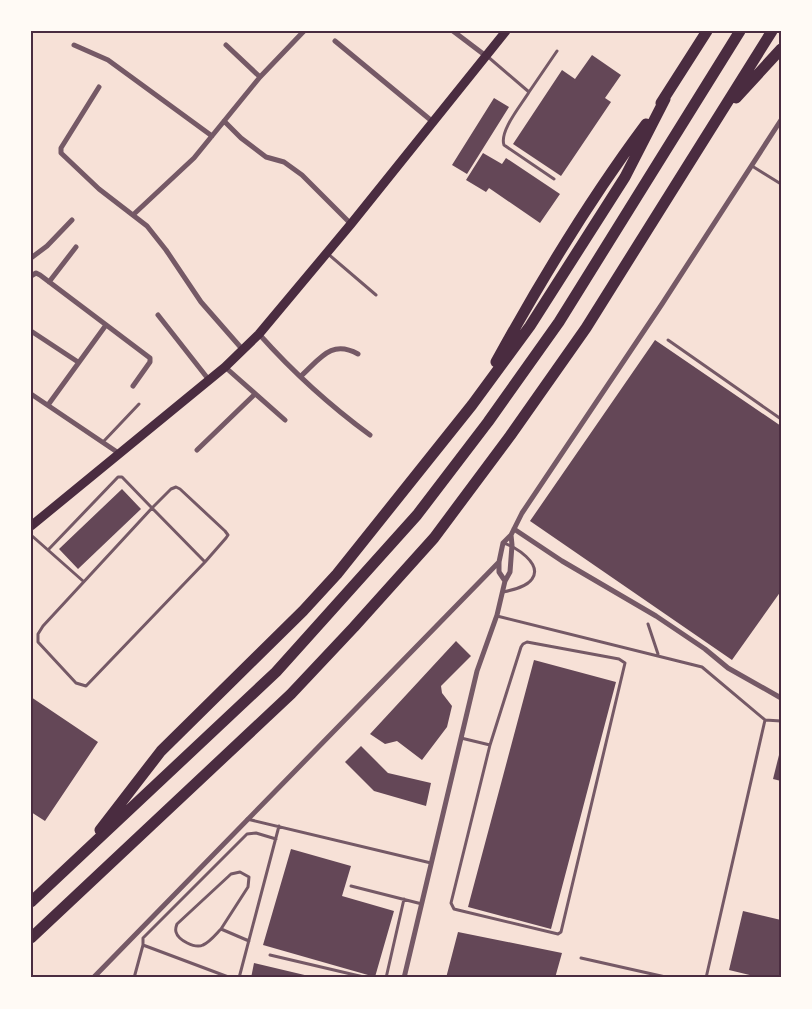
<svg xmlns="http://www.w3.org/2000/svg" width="812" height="1009" font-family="'Roboto Condensed',sans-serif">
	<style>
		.building { fill: #644757 }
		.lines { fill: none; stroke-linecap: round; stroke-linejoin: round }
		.service { stroke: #755966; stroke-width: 3 }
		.minor { stroke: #755966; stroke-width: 5 }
		.primary { stroke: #4a2c40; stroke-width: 9 }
		.motorway { stroke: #4a2c40; stroke-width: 11 }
		.neatline { fill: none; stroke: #4a2c40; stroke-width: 2 }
	</style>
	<rect width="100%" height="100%" fill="#f7e1d7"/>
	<path class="building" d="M592 55 621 75 605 98 611 102 561 176 513 144 562 70 575 79Z
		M494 98 509 107 467 174 452 165Z
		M483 153 502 164 506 158 560 194 540 223 489 188 486 192 466 180Z
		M655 340 781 426V591L732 660 530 521Z
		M122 489 141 509 78 569 59 549Z
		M456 641 471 656 441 686 442 693 452 706 447 727 422 760 397 741 385 744 370 734Z
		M534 660 616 682 551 929 468 907Z
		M31 697 98 742 45 821 31 812Z
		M361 746 388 773 431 783 426 806 374 791 345 762Z
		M780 751H781V781L773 779Z
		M291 849 351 866 342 896 394 911 375 977 263 945Z
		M743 911 781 920V978H762L729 970Z
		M458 932 562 953 555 978H446Z
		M254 963 313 977V978H251Z"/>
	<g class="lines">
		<path class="service" d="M487 56 529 92C522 104 499 131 504 145L554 179
			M529 92 557 51
			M752 166 781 184
			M327 253 376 295
			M668 340 781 419
			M103 442 139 404
			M152 508 205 562 86 686 76 683 38 642V634L43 626Z
			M31 535 83 581
			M48 550 118 477H122L152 508 171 489 176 487 180 489 225 531 228 535 226 538 205 562
			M503 592C512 590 527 587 532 579 543 564 515 546 503 543
			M497 616 702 667 765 720 706 978
			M648 624 658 654
			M527 642 619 659 625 663 561 932 558 934 458 910 454 909 451 903 490 745 521 647 523 644Z
			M765 720 781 721
			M461 738 490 745
			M247 819 431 863
			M351 886 422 904
			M221 929C216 934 210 942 203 945 195 949 178 940 176 932 175 929 176 927 177 924L231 874 240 872 249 877 248 887 221 929 249 941
			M143 945 231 978
			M270 955 368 978
			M581 958 670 978
			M134 978 143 945V938L247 834 256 833 276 839
			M239 978 279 826
			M386 978 404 899"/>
		<path class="minor" d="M453 31 486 56
			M335 41 433 122
			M74 45 108 60 212 136
			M226 45 260 77
			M99 87 61 148V153L99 189 147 226 166 250 201 302 243 350
			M224 121 241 138 266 157 284 162 302 175 351 224
			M134 214 194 158 260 77 304 31
			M31 258 47 246 72 220
			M31 276 36 273 40 275 150 358V362L133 386
			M49 282 76 247
			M158 315 209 380
			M31 331 78 362
			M259 334C292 371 329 405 370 435
			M225 367 285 420
			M301 376C320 359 331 339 358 354
			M31 394 120 454
			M48 405 106 325
			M197 450 255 394
			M514 529 562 561 656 616 705 649 728 668 781 698
			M505 581 499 572V562L503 543 511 535 522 513 662 304 781 120
			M93 978C228 839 364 701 499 562
			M404 978 477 671 497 615 505 581 510 572 512 545 511 535"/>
		<path class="primary" d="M31 526 225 367 259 334 351 224 506 31"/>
		<path class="motorway" d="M736 98 781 49
			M661 103 707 31
			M496 362C541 280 590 199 646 124
			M100 830 161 751 303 611 337 574 472 405 530 326 625 177 665 99
			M31 902 276 672 417 515 488 422 559 322 740 31
			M31 938 291 694 354 627 434 538 510 436 586 328 772 31"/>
	</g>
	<rect width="812" height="1009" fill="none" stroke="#fffaf5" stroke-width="65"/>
	<rect x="32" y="32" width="748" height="944" class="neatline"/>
</svg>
